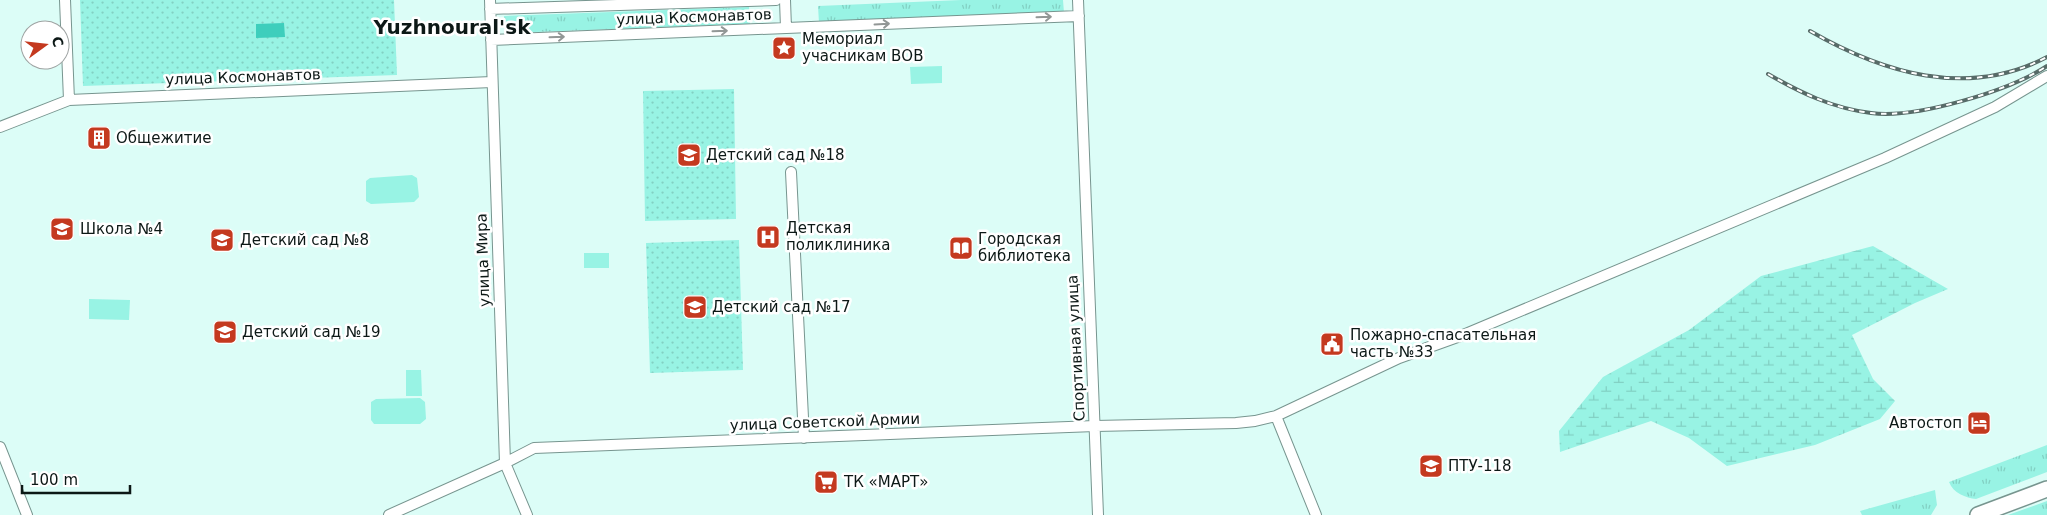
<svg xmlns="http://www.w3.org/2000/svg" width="2047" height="515" font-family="'DejaVu Sans',sans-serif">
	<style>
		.grass { fill: url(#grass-tufts) }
		.wetland { fill: url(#wetland-marsh) }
		.park { fill: url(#park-dots) }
		.garden { fill: #98f3e4 }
		.water { fill: #3ecebc }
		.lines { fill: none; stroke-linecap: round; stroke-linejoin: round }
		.minor-casing { stroke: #77958f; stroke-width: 12 }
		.highway-casing { stroke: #77958f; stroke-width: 18 }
		.minor { stroke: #fff; stroke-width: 10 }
		.highway { stroke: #fff; stroke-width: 15 }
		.rail-casing { stroke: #576b68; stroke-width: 4 }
		.rail { stroke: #fff; stroke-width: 2; stroke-dasharray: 5.5; stroke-linecap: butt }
		.oneway { stroke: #929796 }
		.labels { text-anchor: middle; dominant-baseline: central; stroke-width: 5; stroke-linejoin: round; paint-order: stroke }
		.street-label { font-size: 15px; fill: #0c1816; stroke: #fff }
		.poi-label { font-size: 15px; fill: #0c1816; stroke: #fff; text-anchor: start }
		.district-label { font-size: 20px; font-weight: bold; fill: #0c1816; stroke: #fff }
	</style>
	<defs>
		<pattern id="grass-tufts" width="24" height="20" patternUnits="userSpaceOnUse" patternTransform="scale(1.25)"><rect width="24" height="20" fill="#98f3e4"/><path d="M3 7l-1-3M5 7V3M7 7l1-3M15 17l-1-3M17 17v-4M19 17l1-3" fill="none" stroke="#82d0c3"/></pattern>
		<pattern id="wetland-marsh" width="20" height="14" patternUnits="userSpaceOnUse" patternTransform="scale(1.25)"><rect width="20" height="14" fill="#98f3e4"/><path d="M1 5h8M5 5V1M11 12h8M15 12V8" fill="none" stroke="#82d0c3"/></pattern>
		<pattern id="park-dots" width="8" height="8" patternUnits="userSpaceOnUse" patternTransform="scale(1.25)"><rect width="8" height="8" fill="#98f3e4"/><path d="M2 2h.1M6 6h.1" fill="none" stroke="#82d0c3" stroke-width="1.8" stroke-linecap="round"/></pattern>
	</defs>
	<rect width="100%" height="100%" fill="#dcfdf7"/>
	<path class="grass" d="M961 0H1063L1064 13 819 23 818 6Z
		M749 7 750 24 505 33 504 16Z
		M2047 445V472L1976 499C1966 498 1953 493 1949 482Z
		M1935 490 1937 505 1931 515H1862L1860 511Z
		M2047 501V515H2008Z"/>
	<path class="wetland" d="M1873 246 1948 289 1915 303 1852 335 1873 379 1895 401 1880 419 1815 445 1727 466 1689 438 1651 421 1560 452 1559 431 1603 377 1689 330 1761 276Z"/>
	<path class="park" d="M80 0H394L397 75 83 86Z
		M734 89 736 219 645 221 643 91Z
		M739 240 743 370 650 373 646 243Z"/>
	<path class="garden" d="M942 66V83L911 84 910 67Z
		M412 175 417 178 419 197 414 202 371 204 366 201V181L370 178Z
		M584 253H609V268H584Z
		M89 299 130 300 129 320 89 319Z
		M406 370H421L422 396H406Z
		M420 398 425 402 426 419 420 424H374L371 420V402L376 399Z"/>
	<path class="water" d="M284 23 285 37 256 38V24Z"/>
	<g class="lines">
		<g class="minor-casing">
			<path id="minor" d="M65 0 69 100
				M490 0 505 463 527 515
				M785 0 786 28
				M1078 0 1098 515
				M490 9 776 0
				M491 40 1079 16
				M0 127 69 100 492 82
				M791 172 804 438
				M1276 416 1316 515
				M0 447 27 515
				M389 515 505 463 534 448 1095 426 1236 423 1255 421 1276 416 1399 358 1463 335 1885 158 1995 107 2047 76"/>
		</g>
		<g class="highway-casing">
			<path id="highway" d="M1978 515 2047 489"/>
		</g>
		<use href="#minor" class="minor"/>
		<use href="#highway" class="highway"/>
		<g class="rail-casing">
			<path id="rail" d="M1810 31C1883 73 1967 99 2047 57
				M1768 74C1801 93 1832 108 1871 113 1916 119 2009 91 2047 66"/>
		</g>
		<use href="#rail" class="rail"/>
	</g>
	<defs><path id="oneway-shaft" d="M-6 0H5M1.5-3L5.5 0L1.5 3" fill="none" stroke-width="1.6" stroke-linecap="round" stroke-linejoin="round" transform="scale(1.25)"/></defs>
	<g class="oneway">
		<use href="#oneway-shaft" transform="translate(1044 17) rotate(-2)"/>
		<use href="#oneway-shaft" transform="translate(882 24) rotate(-3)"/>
		<use href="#oneway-shaft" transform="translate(720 31) rotate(-2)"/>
		<use href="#oneway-shaft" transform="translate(557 37) rotate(-2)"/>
	</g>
	<defs>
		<g id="sight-square" transform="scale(1.25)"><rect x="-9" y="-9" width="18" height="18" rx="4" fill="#c4391f" stroke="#fff"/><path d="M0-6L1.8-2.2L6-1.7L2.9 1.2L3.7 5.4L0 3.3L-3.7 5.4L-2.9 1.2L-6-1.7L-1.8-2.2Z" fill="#fff"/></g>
		<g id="building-square" transform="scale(1.25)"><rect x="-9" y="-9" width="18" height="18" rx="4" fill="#c4391f" stroke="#fff"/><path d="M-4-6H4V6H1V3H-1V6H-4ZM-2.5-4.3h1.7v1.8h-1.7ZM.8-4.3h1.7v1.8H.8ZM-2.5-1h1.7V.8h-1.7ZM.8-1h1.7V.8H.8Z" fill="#fff"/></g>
		<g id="school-square" transform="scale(1.25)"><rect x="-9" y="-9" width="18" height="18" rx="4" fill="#c4391f" stroke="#fff"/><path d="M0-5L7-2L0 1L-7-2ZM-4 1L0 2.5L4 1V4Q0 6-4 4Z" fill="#fff"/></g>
		<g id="hospital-square" transform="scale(1.25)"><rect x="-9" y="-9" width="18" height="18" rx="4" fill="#c4391f" stroke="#fff"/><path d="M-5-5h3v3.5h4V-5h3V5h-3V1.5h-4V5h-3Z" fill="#fff"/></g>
		<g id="library-square" transform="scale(1.25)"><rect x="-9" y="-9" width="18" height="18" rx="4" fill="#c4391f" stroke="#fff"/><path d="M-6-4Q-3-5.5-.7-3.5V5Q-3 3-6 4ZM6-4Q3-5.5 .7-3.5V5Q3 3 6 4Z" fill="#fff"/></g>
		<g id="civic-square" transform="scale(1.25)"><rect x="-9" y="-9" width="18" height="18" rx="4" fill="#c4391f" stroke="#fff"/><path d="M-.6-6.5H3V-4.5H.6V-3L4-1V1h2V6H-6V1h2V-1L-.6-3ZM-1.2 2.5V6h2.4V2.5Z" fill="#fff"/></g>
		<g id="hotel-square" transform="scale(1.25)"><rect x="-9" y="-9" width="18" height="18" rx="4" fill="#c4391f" stroke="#fff"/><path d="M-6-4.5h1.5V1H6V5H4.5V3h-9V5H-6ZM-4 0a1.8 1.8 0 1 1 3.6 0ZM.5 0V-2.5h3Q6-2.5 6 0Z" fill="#fff"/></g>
		<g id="university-square" transform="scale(1.25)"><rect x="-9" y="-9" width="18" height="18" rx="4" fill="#c4391f" stroke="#fff"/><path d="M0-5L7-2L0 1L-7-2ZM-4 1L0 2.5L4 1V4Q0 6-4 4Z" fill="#fff"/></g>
		<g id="supermarket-square" transform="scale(1.25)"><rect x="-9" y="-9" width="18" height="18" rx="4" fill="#c4391f" stroke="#fff"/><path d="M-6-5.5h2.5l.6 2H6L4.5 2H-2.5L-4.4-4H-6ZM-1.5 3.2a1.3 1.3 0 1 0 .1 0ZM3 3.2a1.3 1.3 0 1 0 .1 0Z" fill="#fff"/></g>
	</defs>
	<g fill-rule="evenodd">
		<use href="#sight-square" x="784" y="48"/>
		<use href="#building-square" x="99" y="138"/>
		<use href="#school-square" x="689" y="155"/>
		<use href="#school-square" x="62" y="229"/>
		<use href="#hospital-square" x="768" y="237"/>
		<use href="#school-square" x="222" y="240"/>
		<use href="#library-square" x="961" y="248"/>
		<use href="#school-square" x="695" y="307"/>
		<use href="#school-square" x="225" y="332"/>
		<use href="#civic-square" x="1332" y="344"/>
		<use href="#hotel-square" x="1979" y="423"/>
		<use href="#university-square" x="1431" y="466"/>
		<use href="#supermarket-square" x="826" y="482"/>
	</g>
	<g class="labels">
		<g class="street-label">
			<text transform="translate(694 17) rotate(-2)">улица Космонавтов</text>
			<text transform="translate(243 77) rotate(-2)">улица Космонавтов</text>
			<text transform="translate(483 260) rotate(-92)">улица Мира</text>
			<text transform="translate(1076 348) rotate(-93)">Спортивная улица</text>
			<text transform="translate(825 422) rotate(-2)">улица Советской Армии</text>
		</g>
		<g class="poi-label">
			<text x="802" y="39">Мемориал<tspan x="802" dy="17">учасникам ВОВ</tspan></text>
			<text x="116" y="138">Общежитие</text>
			<text x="706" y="155">Детский сад №18</text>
			<text x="786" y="228">Детская<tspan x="786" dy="17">поликлиника</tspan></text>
			<text x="80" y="229">Школа №4</text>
			<text x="978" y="239">Городская<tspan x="978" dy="17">библиотека</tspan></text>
			<text x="240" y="240">Детский сад №8</text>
			<text x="712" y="307">Детский сад №17</text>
			<text x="242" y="332">Детский сад №19</text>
			<text x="1350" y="335">Пожарно-спасательная<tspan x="1350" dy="17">часть №33</tspan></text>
			<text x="1962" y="423" text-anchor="end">Автостоп</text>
			<text x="1448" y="466">ПТУ-118</text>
			<text x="844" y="482">ТК «МАРТ»</text>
		</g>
		<g class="district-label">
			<text x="452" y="27">Yuzhnoural'sk</text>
		</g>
	</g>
	<g transform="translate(45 45) rotate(75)"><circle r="24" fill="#ffffff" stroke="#9ea3a2"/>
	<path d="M0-4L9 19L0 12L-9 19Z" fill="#c4391f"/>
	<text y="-8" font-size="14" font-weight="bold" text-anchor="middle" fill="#0c1816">С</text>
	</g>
	<path d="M22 485v8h108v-8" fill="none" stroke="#0c1816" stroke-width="2.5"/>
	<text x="30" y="485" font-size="15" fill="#0c1816" stroke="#ffffff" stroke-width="4" paint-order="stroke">100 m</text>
</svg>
